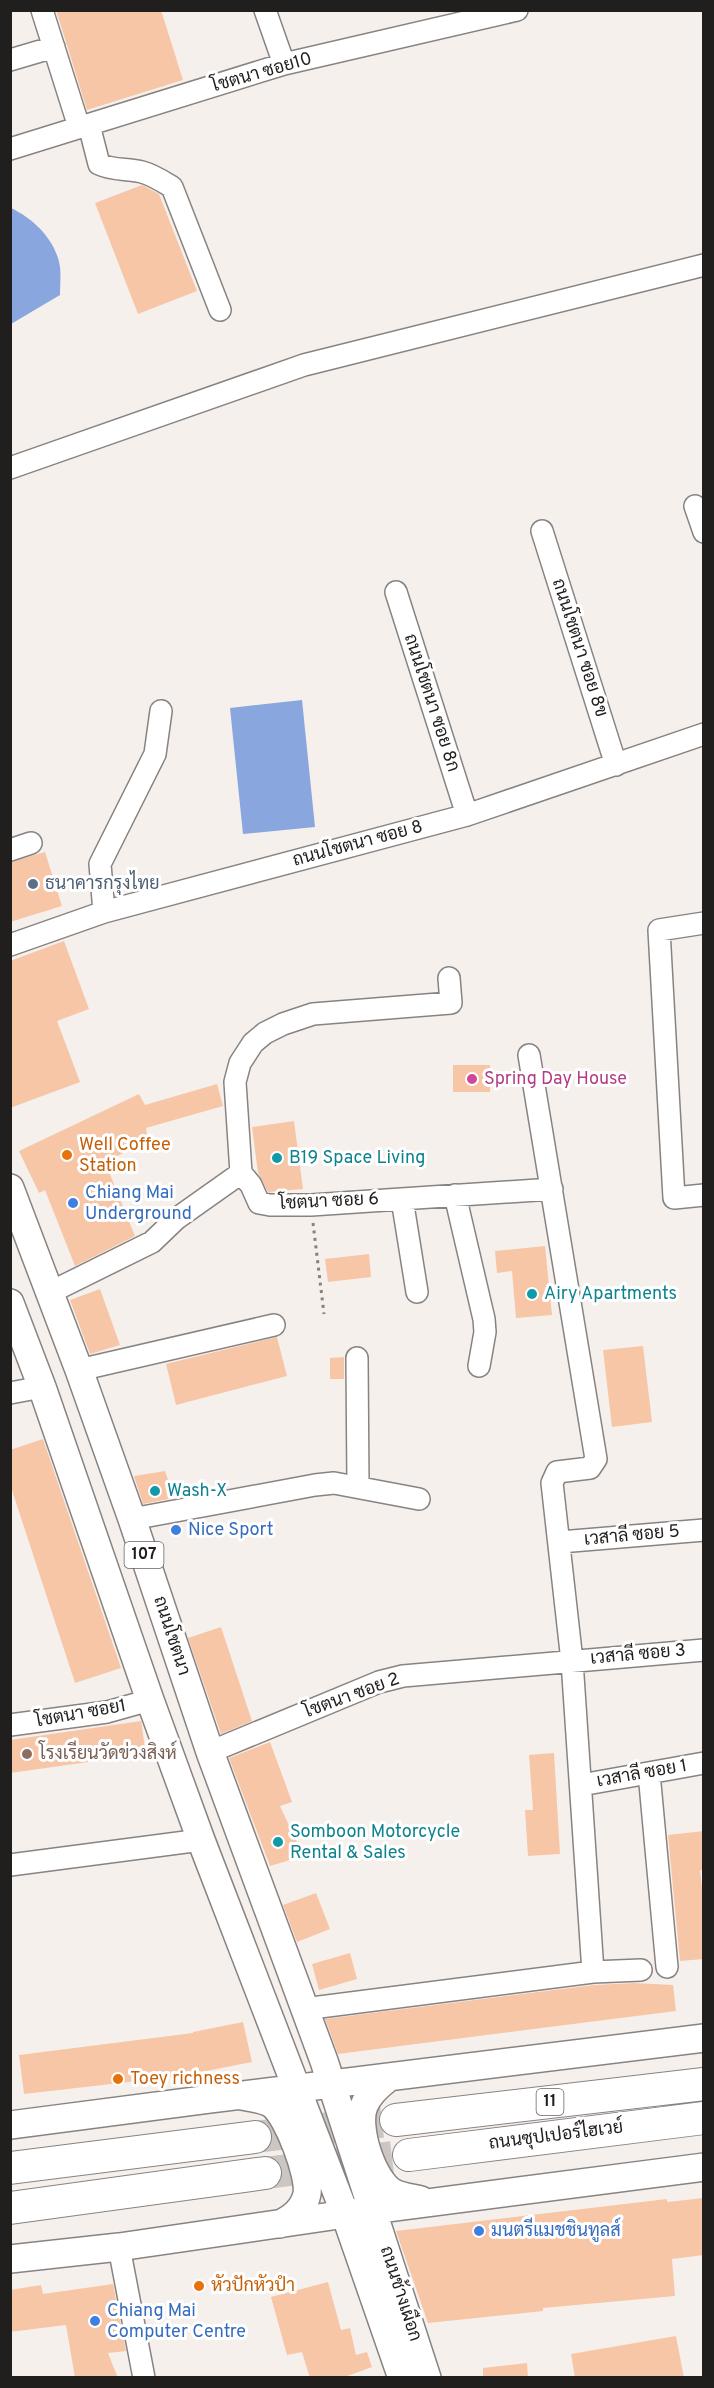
<svg xmlns="http://www.w3.org/2000/svg" width="714" height="2388" font-family="Overpass,Sarabun,sans-serif">
	<style>
		.water { fill: #89a6de }
		.building { fill: #f7c6a7 }
		.lines { fill: none; stroke-linecap: round; stroke-linejoin: round }
		.highway-tunnel { stroke: #cbc6c3; stroke-width: 32; stroke-dasharray: 32 16; stroke-linecap: butt }
		.minor-casing { stroke: #888380; stroke-width: 24 }
		.major-casing { stroke: #888380; stroke-width: 30 }
		.highway-casing { stroke: #888380; stroke-width: 34 }
		.path { stroke: #85817e; stroke-width: 3; stroke-dasharray: 3 4.5; stroke-linecap: butt }
		.minor { stroke: #fff; stroke-width: 21 }
		.major { stroke: #fff; stroke-width: 27 }
		.highway { stroke: #fff; stroke-width: 32 }
		.service-dot { fill: #5c6f8a; stroke: #fff; stroke-width: 2 }
		.hotel-dot { fill: #d1479c; stroke: #fff; stroke-width: 2 }
		.food-dot { fill: #e8710a; stroke: #fff; stroke-width: 2 }
		.culture-dot { fill: #0f9aa8; stroke: #fff; stroke-width: 2 }
		.shop-dot { fill: #3f7fe0; stroke: #fff; stroke-width: 2 }
		.education-dot { fill: #8d6e63; stroke: #fff; stroke-width: 2 }
		.labels { text-anchor: middle; dominant-baseline: central; stroke-width: 6; stroke-linejoin: round; paint-order: stroke }
		.shield { fill: #fff; stroke: #646261; stroke-width: 1.5 }
		.shield-label { font-size: 16px; font-weight: bold; fill: #211f1d }
		.street-label { font-size: 18px; fill: #211f1d; stroke: #fff }
		.service-label { font-size: 18px; fill: #4e5e75; stroke: #fff; text-anchor: start }
		.hotel-label { font-size: 18px; fill: #b23c85; stroke: #fff; text-anchor: start }
		.food-label { font-size: 18px; fill: #c56008; stroke: #fff; text-anchor: start }
		.culture-label { font-size: 18px; fill: #0d838f; stroke: #fff; text-anchor: start }
		.shop-label { font-size: 18px; fill: #366cbe; stroke: #fff; text-anchor: start }
		.education-label { font-size: 18px; fill: #785e54; stroke: #fff; text-anchor: start }
	</style>
	<rect width="100%" height="100%" fill="#f6f0ed"/>
	<path class="water" d="M11 208C34 219 56 240 60 267 61 276 60 286 60 295L11 324Z
		M302 700 315 827 243 834 230 708Z"/>
	<path class="building" d="M56 10H161L183 80 87 110Z
		M142 185 159 194 197 291 138 314 95 203Z
		M45 852 62 906 10 922V862Z
		M64 941 89 1009 57 1021 80 1082 10 1108V961Z
		M453 1065H490V1092H453Z
		M217 1084 223 1106 146 1128 148 1141 105 1162 135 1236 75 1266 45 1190 39 1193 19 1151 139 1094 145 1105Z
		M294 1121 303 1189 268 1192 258 1173 252 1127Z
		M545 1246 552 1315 516 1318 512 1271 497 1273 495 1251Z
		M369 1254 371 1277 328 1282 325 1259Z
		M100 1289 120 1345 90 1354 70 1300Z
		M277 1337 287 1376 176 1405 166 1364Z
		M643 1346 652 1422 612 1427 603 1350Z
		M344 1357V1379H330V1358Z
		M43 1439 121 1668 75 1683 10 1484V1450Z
		M165 1471 174 1498 143 1504 134 1476Z
		M221 1627 252 1721 221 1734 188 1638Z
		M141 1721 146 1754 10 1773V1740Z
		M270 1742 292 1802 280 1806 302 1853 287 1861 270 1866 229 1758Z
		M554 1753 560 1854 528 1856 525 1810H533L529 1755Z
		M704 1831V1870H700L704 1907V1959L680 1961 668 1835Z
		M316 1893 330 1929 297 1942 283 1905Z
		M350 1953 357 1979 319 1990 312 1964Z
		M634 1983 673 1985 676 2011 338 2054 325 2019 594 1985Z
		M243 2022 252 2062 181 2076 24 2094 19 2055 193 2033V2032Z
		M704 2198V2255L672 2259 675 2296 543 2308V2311L428 2323 396 2231 667 2199V2202Z
		M328 2282 341 2330 350 2328 356 2355 367 2352 372 2367 342 2378H310L302 2352 287 2355 271 2297Z
		M113 2284 126 2351 108 2353 118 2378H75L66 2325 10 2332V2290L41 2285 43 2294Z
		M676 2336 684 2378H575L571 2354Z
		M527 2363 528 2378H483V2368Z"/>
	<g class="lines">
		<path class="highway-tunnel" d="M255 2137 396 2120
			M265 2173 409 2155"/>
		<g class="minor-casing">
			<path id="minor" d="M42 10 79 127
				M265 10 284 64
				M10 60 54 47
				M89 125 99 164C114 171 127 168 142 172 153 175 162 181 172 187L220 310
				M10 149 284 64 517 10
				M10 468 304 365 704 265
				M695 506 704 532
				M542 531 616 765
				M396 592 467 815
				M10 850 31 843
				M104 912 100 864 155 754 161 711
				M704 923 659 930 674 1198 704 1195
				M10 945 104 912 467 815 704 734
				M241 1173 235 1082 240 1063 253 1043 265 1033 283 1024 313 1014 451 1003 449 978
				M455 1195 484 1319 485 1332 479 1366
				M402 1199 417 1292
				M51 1292 152 1242 176 1219 241 1173 251 1185 259 1203 270 1205H311L552 1189
				M357 1358 358 1487
				M79 1370 274 1325
				M10 1393 42 1387
				M132 1519 315 1485 334 1483 419 1499
				M560 1542 704 1530
				M10 1725 107 1712 150 1700
				M210 1752 379 1682 403 1676 704 1650
				M649 1773 667 1967
				M581 1785 704 1763
				M10 1865 201 1840
				M593 1972 641 1970
				M304 2009 593 1972 572 1661 552 1483 557 1472 590 1468 596 1459 529 1055
				M119 2247 144 2378"/>
		</g>
		<g class="major-casing">
			<path id="major" d="M10 1188 79 1370 132 1519 210 1752 324 2061 427 2378
				M10 1303 42 1387 150 1700 201 1840 345 2214 402 2378
				M388 2078C379 2085 368 2095 364 2106 355 2127 373 2183 394 2193 402 2197 413 2198 421 2200
				M242 2096C252 2098 265 2099 273 2105 288 2117 310 2175 307 2194 304 2209 293 2218 280 2224
				M10 2125C241 2094 472 2067 704 2038
				M10 2259 119 2247 373 2210 704 2167"/>
		</g>
		<g class="highway-casing">
			<path id="highway" d="M396 2120 704 2084
				M409 2155 704 2118
				M10 2168 255 2137
				M10 2208 265 2173"/>
		</g>
		<path class="path" d="M313 1223 324 1314"/>
		<use href="#minor" class="minor"/>
		<use href="#major" class="major"/>
		<use href="#highway" class="highway"/>
	</g>
	<circle class="service-dot" cx="33" cy="884" r="6"/>
	<circle class="hotel-dot" cx="472" cy="1079" r="6"/>
	<g class="food-dot">
		<circle cx="67" cy="1155" r="6"/>
		<circle cx="118" cy="2079" r="6"/>
		<circle cx="199" cy="2286" r="6"/>
	</g>
	<g class="culture-dot">
		<circle cx="277" cy="1158" r="6"/>
		<circle cx="532" cy="1294" r="6"/>
		<circle cx="155" cy="1491" r="6"/>
		<circle cx="278" cy="1842" r="6"/>
	</g>
	<g class="shop-dot">
		<circle cx="73" cy="1203" r="6"/>
		<circle cx="176" cy="1530" r="6"/>
		<circle cx="479" cy="2231" r="6"/>
		<circle cx="95" cy="2321" r="6"/>
	</g>
	<circle class="education-dot" cx="27" cy="1754" r="6"/>
	<g class="labels">
		<g class="shield">
			<rect x="124.5" y="1542" width="39" height="26" rx="4.5"/>
			<rect x="536.5" y="2089" width="27" height="26" rx="4.5"/>
		</g>
		<g class="shield-label">
			<text x="144" y="1555">107</text>
			<text x="550" y="2102">11</text>
		</g>
		<g class="street-label">
			<text transform="translate(262 73) rotate(-16)">โชตนา ซอย10</text>
			<text transform="translate(579 648) rotate(72)">ถนนโชตนา ซอย 8ข</text>
			<text transform="translate(431 703) rotate(72)">ถนนโชตนา ซอย 8ก</text>
			<text transform="translate(358 844) rotate(-15)">ถนนโชตนา ซอย 8</text>
			<text transform="translate(329 1202) rotate(-3)">โชตนา ซอย 6</text>
			<text transform="translate(632 1536) rotate(-5)">เวสาลี ซอย 5</text>
			<text transform="translate(171 1636) rotate(72)">ถนนโชตนา</text>
			<text transform="translate(638 1655) rotate(-5)">เวสาลี ซอย 3</text>
			<text transform="translate(352 1696) rotate(-20)">โชตนา ซอย 2</text>
			<text transform="translate(81 1714) rotate(-10)">โชตนา ซอย1</text>
			<text transform="translate(642 1774) rotate(-10)">เวสาลี ซอย 1</text>
			<text transform="translate(556 2136) rotate(-7)">ถนนซุปเปอร์ไฮเวย์</text>
			<text transform="translate(400 2294) rotate(72)">ถนนช้างเผือก</text>
		</g>
		<g class="service-label">
			<text x="45" y="884">ธนาคารกรุงไทย</text>
		</g>
		<g class="hotel-label">
			<text x="484" y="1079">Spring Day House</text>
		</g>
		<g class="food-label">
			<text x="79" y="1145">Well Coffee<tspan x="79" dy="21">Station</tspan></text>
			<text x="130" y="2079">Toey richness</text>
			<text x="211" y="2286">หัวปักหัวปำ</text>
		</g>
		<g class="culture-label">
			<text x="289" y="1158">B19 Space Living</text>
			<text x="544" y="1294">Airy Apartments</text>
			<text x="167" y="1491">Wash-X</text>
			<text x="290" y="1832">Somboon Motorcycle<tspan x="290" dy="21">Rental &amp; Sales</tspan></text>
		</g>
		<g class="shop-label">
			<text x="85" y="1193">Chiang Mai<tspan x="85" dy="21">Underground</tspan></text>
			<text x="188" y="1530">Nice Sport</text>
			<text x="491" y="2231">มนตรีแมชชินทูลส์</text>
			<text x="107" y="2311">Chiang Mai<tspan x="107" dy="21">Computer Centre</tspan></text>
		</g>
		<g class="education-label">
			<text x="39" y="1754">โรงเรียนวัดข่วงสิงห์</text>
		</g>
	</g>
	<rect width="714" height="2388" fill="none" stroke="#211f1d" stroke-width="24"/>
</svg>
